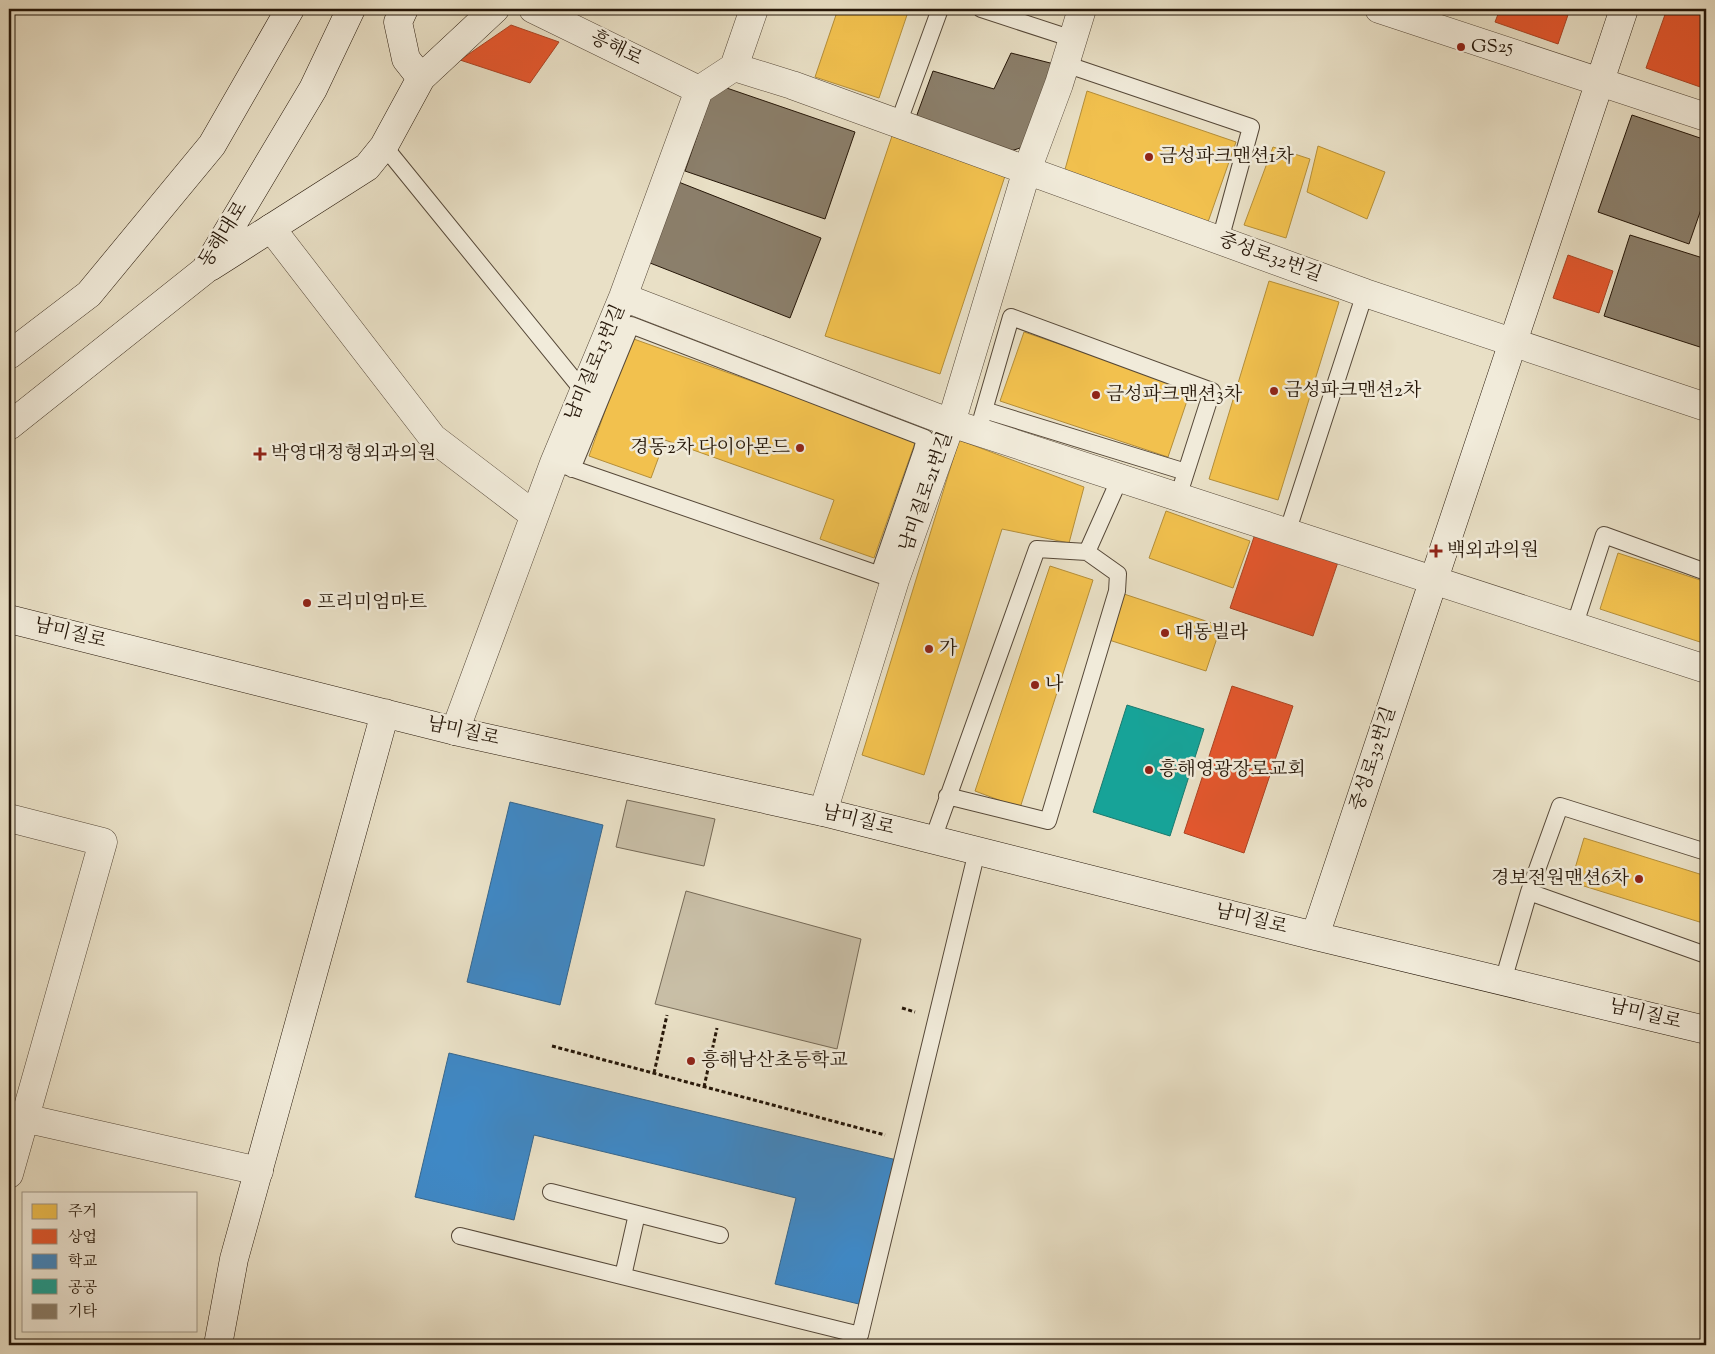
<svg xmlns="http://www.w3.org/2000/svg" width="1715" height="1354" font-family="'Sorts Mill Goudy','Noto Serif KR',serif">
	<style>
		.green { fill: #c8bea6; stroke: #766a57 }
		.homes { fill: #f2c14e; stroke: #b48e39 }
		.shops { fill: #e4572e; stroke: #ab4423 }
		.schools { fill: #3f88c5; stroke: #37668c }
		.public { fill: #17a398; stroke: #1b796d }
		.building { fill: #8b7f6b; stroke: #251608 }
		.lines { fill: none; stroke-linecap: round; stroke-linejoin: round }
		.lane-casing { stroke: #564838; stroke-width: 18 }
		.street-casing { stroke: #564838; stroke-width: 29 }
		.secondary-casing { stroke: #251608; stroke-width: 29 }
		.path { stroke: #251608; stroke-width: 3; stroke-dasharray: 4 2.5; stroke-linecap: butt }
		.lane { stroke: #f1ebda; stroke-width: 16 }
		.street { stroke: #f1ebda; stroke-width: 28 }
		.secondary { stroke: #f1ebda; stroke-width: 28 }
		.poi-dot { fill: #8f2418; stroke: #f1ebda; stroke-width: 2 }
		.labels { text-anchor: middle; dominant-baseline: central; stroke-width: 5; stroke-linejoin: round; paint-order: stroke }
		.poi-label { font-size: 19px; fill: #251608; stroke: #f1ebda; text-anchor: start }
		.street-label { font-size: 19px; fill: #251608; stroke: #f1ebda }
	</style>
	<rect width="100%" height="100%" fill="#e9e0c6"/>
	<filter id="stains"><feTurbulence type="fractalNoise" baseFrequency=".004" numOctaves="4"/><feColorMatrix values="0 0 0 0 .2 0 0 0 0 .09 0 0 0 0 .02 0 0 0 .5 -.17"/></filter>
	<radialGradient id="worn" r=".72"><stop offset=".6" stop-color="#630" stop-opacity="0"/><stop offset="1" stop-color="#630" stop-opacity=".3"/></radialGradient>
	<path class="green" d="M627 800 715 819 704 866 616 847Z
		M686 891 861 939 837 1049 655 1004Z"/>
	<path class="homes" d="M838 9H909L879 98 815 77Z
		M1087 91 1236 142 1208 222 1064 173Z
		M892 136 1006 173 940 374 825 336Z
		M1318 146 1385 172 1367 219 1307 192Z
		M1273 147 1310 159 1286 238 1244 225Z
		M1269 281 1339 302 1278 500 1209 479Z
		M1024 332 1191 389 1168 457 1000 401Z
		M631 338 916 440 874 558 820 539 834 500 665 440 651 478 589 456Z
		M959 440 1084 487 1069 543 1002 529 924 775 862 755Z
		M1166 511 1250 541 1233 588 1149 558Z
		M1618 553 1706 582V644L1600 609Z
		M1050 566 1093 580 1020 808 975 791Z
		M1124 594 1221 626 1206 671 1109 640Z
		M1584 838 1706 876V924L1571 882Z"/>
	<path class="shops" d="M1500 9H1570L1558 44 1495 22Z
		M1667 9H1706V89L1646 68Z
		M511 25 559 42 530 83 460 60Z
		M1568 255 1613 271 1599 313 1553 298Z
		M1256 531 1339 559 1313 636 1230 608Z
		M1232 686 1293 706 1244 853 1184 833Z"/>
	<path class="schools" d="M510 802 603 825 560 1005 467 982Z
		M449 1053 897 1160 863 1305 775 1284 796 1198 534 1135 514 1220 415 1197Z"/>
	<path class="public" d="M1127 705 1204 729 1170 836 1093 812Z"/>
	<path class="building" d="M1011 53 1058 65 1032 144 1005 153 914 123 933 71 994 89Z
		M715 84 855 132 825 219 685 171Z
		M1632 115 1706 140V195L1689 244 1598 212Z
		M676 181 821 238 790 318 645 261Z
		M1630 235 1706 259V349L1604 316Z"/>
	<g class="lines">
		<g class="lane-casing">
			<path id="lane" d="M981 9 1073 39
				M1065 64 1251 127 1220 240
				M898 124 940 9
				M384 146 584 392
				M984 410 1186 472
				M978 431 1011 317 1212 391 1178 497
				M562 465 895 580
				M572 469 631 325 925 438 922 450
				M1287 533 1365 293
				M879 574 922 450 931 453
				M1574 627 1604 535 1706 572
				M947 796 1048 821 1117 591 1118 574 1087 552
				M933 839 1037 549 1087 552 1120 478
				M1529 892 1560 806 1706 852
				M1503 981 1529 892 1706 955
				M551 1192 720 1235
				M460 1236 860 1335 977 851
				M623 1276 637 1214"/>
		</g>
		<g class="street-casing">
			<path id="street" d="M533 9 699 90
				M1379 9 1706 117
				M734 67 754 9
				M271 228 433 438 534 515
				M623 297 951 423 1706 669
				M455 731 554 463 623 297 699 90 734 67 792 85 1365 293 1706 407
				M823 812 895 580 951 423 1027 170 1059 84 1082 9
				M9 818 103 842 9 1174
				M9 1118H24L259 1171"/>
		</g>
		<g class="secondary-casing">
			<path id="secondary" d="M404 9 398 22 406 59 421 78
				M210 267 367 167 384 146 421 78 495 9
				M9 355 89 294 212 145 290 9
				M9 426 205 270 313 89 351 9
				M9 619 455 731 823 812 1315 936 1706 1030
				M1315 936 1624 9
				M218 1345 234 1259 385 713"/>
		</g>
		<path class="path" d="M902 1008 915 1012
			M552 1046 885 1135
			M654 1073 667 1015
			M704 1087 717 1028"/>
		<use href="#lane" class="lane"/>
		<use href="#street" class="street"/>
		<use href="#secondary" class="secondary"/>
	</g>
	<g class="poi-dot">
		<circle cx="1461" cy="47" r="5"/>
		<circle cx="1149" cy="157" r="5"/>
		<circle cx="1274" cy="391" r="5"/>
		<circle cx="1096" cy="395" r="5"/>
		<circle cx="800" cy="448" r="5"/>
		<path d="M257.5 446.5h5v5h5v5h-5v5h-5v-5h-5v-5h5z"/>
		<path d="M1433.5 543.5h5v5h5v5h-5v5h-5v-5h-5v-5h5z"/>
		<circle cx="307" cy="603" r="5"/>
		<circle cx="1165" cy="633" r="5"/>
		<circle cx="929" cy="649" r="5"/>
		<circle cx="1035" cy="685" r="5"/>
		<circle cx="1149" cy="770" r="5"/>
		<circle cx="1639" cy="879" r="5"/>
		<circle cx="691" cy="1061" r="5"/>
	</g>
	<g class="labels">
		<g class="poi-label">
			<text x="1471" y="47">GS25</text>
			<text x="1159" y="157">금성파크맨션1차</text>
			<text x="1284" y="391">금성파크맨션2차</text>
			<text x="1106" y="395">금성파크맨션3차</text>
			<text x="790" y="448" text-anchor="end">경동2차 다이아몬드</text>
			<text x="271" y="454">박영대정형외과의원</text>
			<text x="1447" y="551">백외과의원</text>
			<text x="317" y="603">프리미엄마트</text>
			<text x="1175" y="633">대동빌라</text>
			<text x="939" y="649">가</text>
			<text x="1045" y="685">나</text>
			<text x="1159" y="770">흥해영광장로교회</text>
			<text x="1629" y="879" text-anchor="end">경보전원맨션6차</text>
			<text x="701" y="1061">흥해남산초등학교</text>
		</g>
		<g class="street-label">
			<text transform="translate(616 49) rotate(26)">흥해로</text>
			<text transform="translate(224 235) rotate(-58)">동해대로</text>
			<text transform="translate(1270 258) rotate(20)">중성로32번길</text>
			<text transform="translate(596 363) rotate(-67)">남미질로13번길</text>
			<text transform="translate(927 492) rotate(-71)">남미질로21번길</text>
			<text transform="translate(70 634) rotate(14)">남미질로</text>
			<text transform="translate(463 732) rotate(13)">남미질로</text>
			<text transform="translate(1374 759) rotate(-72)">중성로32번길</text>
			<text transform="translate(858 821) rotate(14)">남미질로</text>
			<text transform="translate(1251 920) rotate(14)">남미질로</text>
			<text transform="translate(1645 1015) rotate(14)">남미질로</text>
		</g>
	</g>
	<rect width="1715" height="1354" fill="none" stroke="#e9e0c6" stroke-width="30"/>
	<rect x="10" y="10" width="1695" height="1334" fill="none" stroke="#251608" stroke-width="2.5"/>
	<rect x="15" y="15" width="1685" height="1324" fill="none" stroke="#251608"/>
	<rect x="22" y="1192" width="175" height="140" fill="#f1ebda" stroke="#9f9686"/>
	<rect x="32" y="1204" width="25" height="15" fill="#f2c14e" stroke="#9f9686"/>
	<text x="68" y="1216" font-size="15" fill="#251608">주거</text>
	<rect x="32" y="1229" width="25" height="15" fill="#e4572e" stroke="#9f9686"/>
	<text x="68" y="1242" font-size="15" fill="#251608">상업</text>
	<rect x="32" y="1254" width="25" height="15" fill="#3f88c5" stroke="#9f9686"/>
	<text x="68" y="1266" font-size="15" fill="#251608">학교</text>
	<rect x="32" y="1279" width="25" height="15" fill="#17a398" stroke="#9f9686"/>
	<text x="68" y="1292" font-size="15" fill="#251608">공공</text>
	<rect x="32" y="1304" width="25" height="15" fill="#8b7f6b" stroke="#9f9686"/>
	<text x="68" y="1316" font-size="15" fill="#251608">기타</text>
	<rect width="100%" height="100%" filter="url(#stains)"/>
	<rect width="100%" height="100%" fill="url(#worn)"/>
</svg>
